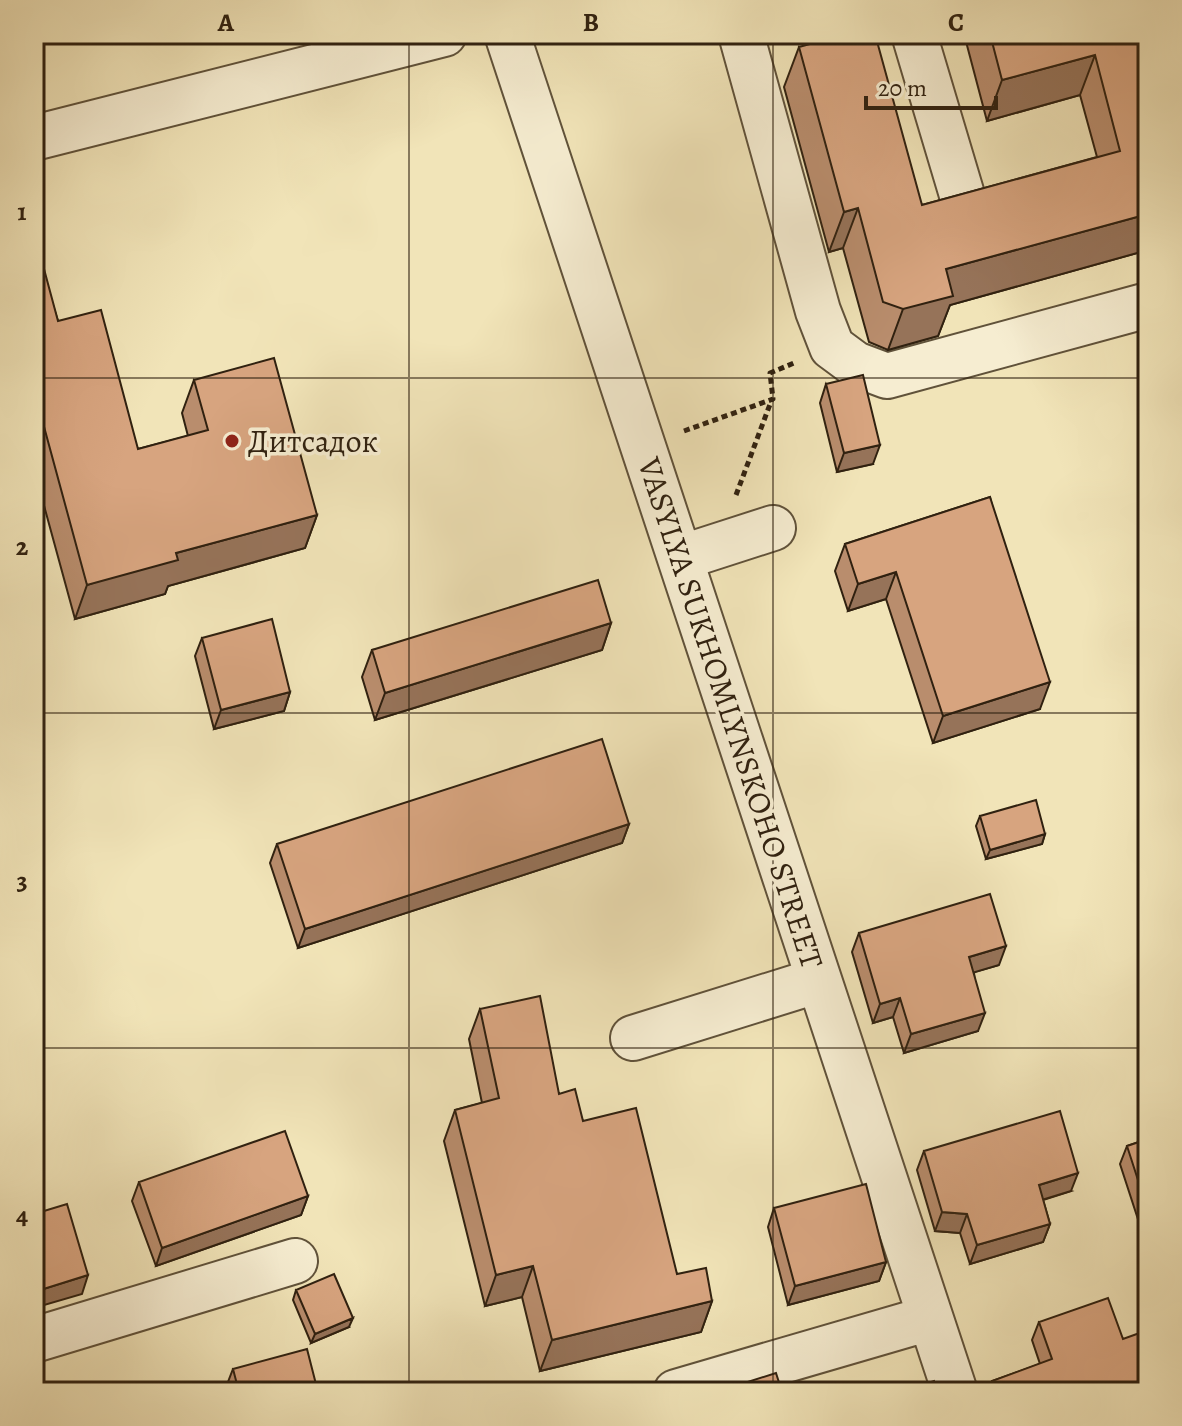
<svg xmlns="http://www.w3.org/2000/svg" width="1182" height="1426" font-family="Alegreya,serif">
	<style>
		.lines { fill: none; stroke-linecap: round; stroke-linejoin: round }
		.minor-casing { stroke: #60523a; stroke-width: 48 }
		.path { stroke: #302110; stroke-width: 5; stroke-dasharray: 6 4; stroke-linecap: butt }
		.minor { stroke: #f6edd1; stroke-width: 44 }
		.wall { fill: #b98d6d; stroke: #302110; stroke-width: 2 }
		.shaded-wall { fill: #967359; stroke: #302110; stroke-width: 2 }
		.building { fill: #d7a47f; stroke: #302110; stroke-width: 2 }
		.grid { fill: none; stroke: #302110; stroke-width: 2; stroke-opacity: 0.55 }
		.poi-dot { fill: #8f2418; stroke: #f6edd1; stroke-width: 3 }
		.labels { text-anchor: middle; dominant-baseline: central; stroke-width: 7; stroke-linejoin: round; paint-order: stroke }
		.poi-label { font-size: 32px; fill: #302110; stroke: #f6edd1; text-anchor: start }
		.street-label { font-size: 32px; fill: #302110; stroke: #f6edd1 }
		.neatline { fill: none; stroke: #302110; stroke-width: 3 }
		.grid-label { font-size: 26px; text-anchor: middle; font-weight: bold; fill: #302110 }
	</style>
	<rect width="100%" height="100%" fill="#f1e4b8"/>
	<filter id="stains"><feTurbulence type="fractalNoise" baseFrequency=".0025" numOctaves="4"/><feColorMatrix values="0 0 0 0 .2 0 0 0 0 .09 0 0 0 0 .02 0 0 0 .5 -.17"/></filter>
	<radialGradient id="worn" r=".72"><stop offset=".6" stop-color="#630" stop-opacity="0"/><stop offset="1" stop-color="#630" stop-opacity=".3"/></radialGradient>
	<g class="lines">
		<g class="minor-casing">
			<path id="minor" d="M507 34 955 1392
				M741 34 818 311 832 347 855 364 887 376 1148 305
				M914 34 962 195
				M34 138 444 34
				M680 558 773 528
				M633 1038 819 980
				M34 1340 295 1261
				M676 1392 930 1318"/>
		</g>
		<path class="path" d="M684 431 773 399 770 373 794 363
			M736 495 772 399"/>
		<use href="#minor" class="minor"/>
	</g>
	<path class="wall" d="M964 34H1148V250L950 305 938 336 888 350 869 342 843 248 829 252 784 87 799 47 922 205 1097 157 1080 95 987 121Z
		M34 244 58 321 138 449 188 436 182 413 194 380 317 515 305 548 168 586 165 594 75 619 34 469Z
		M1148 347V406L1138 374Z
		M826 384 873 464 837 472 820 403Z
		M990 497 1040 709 933 743 886 599 848 611 835 571 845 544Z
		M611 623 602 650 375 720 362 677 372 650Z
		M202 638 290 692 284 711 214 729 195 656Z
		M980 816 1045 834 1042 844 986 859 976 826Z
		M629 824 622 843 298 948 270 863 277 844Z
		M859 933 999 965 974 972 978 1031 904 1053 893 1017 873 1023 852 952Z
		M480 1009 559 1094 583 1121 677 1274 712 1301 701 1332 540 1371 522 1297 485 1306 444 1141 455 1110 482 1103 469 1039Z
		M1148 1139V1250L1120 1164 1127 1146Z
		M924 1151 1071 1191 1043 1200 1050 1224 1043 1242 970 1264 960 1233 935 1231 917 1170Z
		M139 1182 308 1196 301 1215 156 1266 132 1201Z
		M774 1208 886 1262 879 1281 788 1305 768 1227Z
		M296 1290 349 1327 311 1343 293 1300Z
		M1039 1322 1123 1339 1148 1392H988L992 1381 1040 1364 1032 1340Z
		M233 1369 318 1392H227L226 1387Z"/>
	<path class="shaded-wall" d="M1095 55 1080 95 987 121 1002 80Z
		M858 208 843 248 829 252 844 212Z
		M1148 214V250L950 305 938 336 888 350 903 309 946 269Z
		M40 412 34 428V413Z
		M880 445 873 464 837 472 844 453Z
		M317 515 305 548 168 586 165 594 75 619 87 585 176 553Z
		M896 572 886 599 848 611 858 584Z
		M611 623 602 650 375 720 385 693Z
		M1050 682 1040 709 933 743 943 716Z
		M290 692 284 711 214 729 221 710Z
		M629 824 622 843 298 948 305 929Z
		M1045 834 1042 844 986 859 990 850Z
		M1006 946 999 965 962 976 969 957Z
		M900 998 893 1017 873 1023 880 1004Z
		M985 1013 978 1031 904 1053 911 1034Z
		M1078 1173 1071 1191 1032 1203 1039 1185Z
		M308 1196 301 1215 156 1266 162 1248Z
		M942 1212 967 1214 960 1233 935 1231Z
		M1050 1224 1043 1242 970 1264 977 1245Z
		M886 1262 879 1281 788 1305 795 1286Z
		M533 1266 522 1297 485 1306 496 1275Z
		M88 1275 82 1294 34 1308V1292Z
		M712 1301 701 1332 540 1371 552 1340Z
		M353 1318 349 1327 311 1343 315 1334Z"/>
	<path class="building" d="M846 34H875L922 205 1120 151 1095 55 1002 80 990 34H1148V214L946 269 953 296 903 309 883 302 858 208 844 212 799 47Z
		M37 243 58 321 101 310 138 449 208 430 194 380 274 358 317 515 176 553 178 560 87 585 40 412 34 413V244Z
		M863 375 880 445 844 453 826 384Z
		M990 497 1050 682 943 716 896 572 858 584 845 544Z
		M598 580 611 623 385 693 372 650Z
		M272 619 290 692 221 710 202 638Z
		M602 739 629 824 305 929 277 844Z
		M1036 800 1045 834 990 850 980 816Z
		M990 894 1006 946 969 957 985 1013 911 1034 900 998 880 1004 859 933Z
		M540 996 559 1094 575 1089 583 1121 636 1108 677 1274 706 1268 712 1301 552 1340 533 1266 496 1275 455 1110 499 1098 480 1009Z
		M1060 1111 1078 1173 1039 1185 1050 1224 977 1245 967 1214 942 1212 924 1151Z
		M285 1131 308 1196 162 1248 139 1182Z
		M1148 1139V1211L1127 1146Z
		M866 1184 886 1262 795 1286 774 1208Z
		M67 1204 88 1275 34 1292V1214Z
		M334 1274 353 1318 315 1334 296 1290Z
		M1108 1298 1123 1339 1148 1330V1392H996L992 1381 1052 1359 1039 1322Z
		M307 1349 318 1392H239L233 1369Z
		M776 1373 782 1392H716Z
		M934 1381 937 1392H900Z"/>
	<path class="grid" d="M409 34V1392M773 34V1392M34 378H1148M34 713H1148M34 1048H1148"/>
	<circle class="poi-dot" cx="232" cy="441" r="8"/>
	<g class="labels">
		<g class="poi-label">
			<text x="248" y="441">Дитсадок</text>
		</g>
		<g class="street-label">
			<text transform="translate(731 713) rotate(72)">VASYLYA SUKHOMLYNSKOHO STREET</text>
		</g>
	</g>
	<rect width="1182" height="1426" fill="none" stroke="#f1e4b8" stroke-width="88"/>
	<path d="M866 96v12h130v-12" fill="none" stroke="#302110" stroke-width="4"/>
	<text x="878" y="96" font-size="24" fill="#302110" stroke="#f6edd1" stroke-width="6" paint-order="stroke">20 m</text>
	<rect x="44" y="44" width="1094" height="1338" class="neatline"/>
	<g class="grid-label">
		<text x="226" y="31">A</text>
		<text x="591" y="31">B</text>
		<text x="956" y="31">C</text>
		<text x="22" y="220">1</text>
		<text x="22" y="555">2</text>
		<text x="22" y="889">3</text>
		<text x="22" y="1224">4</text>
	</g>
	<rect width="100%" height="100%" filter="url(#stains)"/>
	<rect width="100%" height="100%" fill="url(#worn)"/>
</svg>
